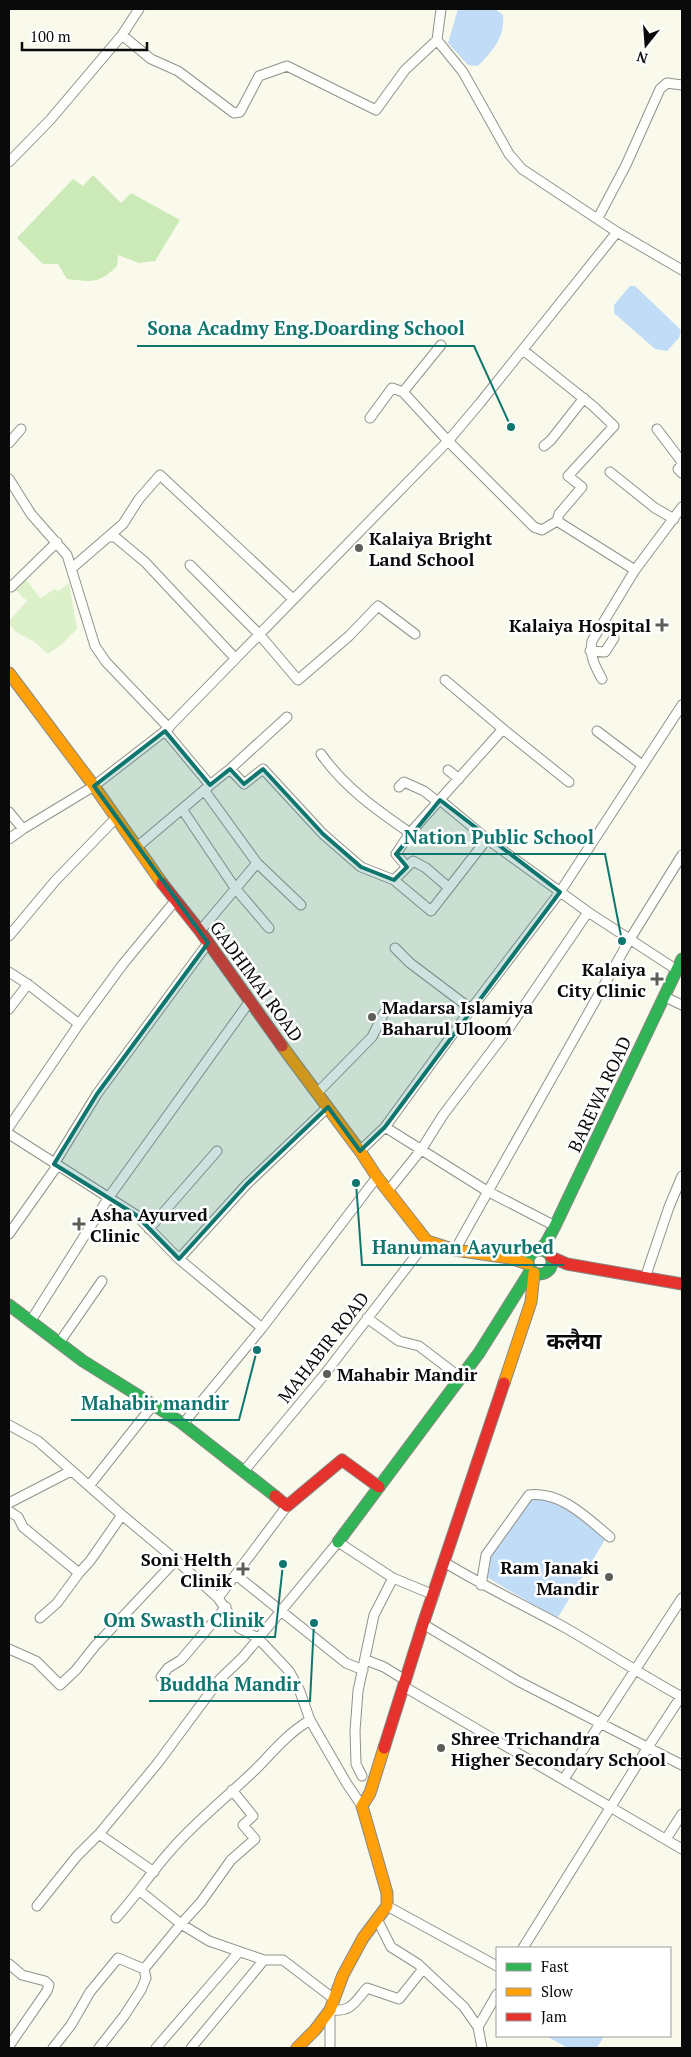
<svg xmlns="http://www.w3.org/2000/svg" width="691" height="2057" font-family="'PT Serif','Noto Sans Devanagari',serif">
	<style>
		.green { fill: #dcf1ca }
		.forest { fill: #cbeab8 }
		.water { fill: #c0dcf6 }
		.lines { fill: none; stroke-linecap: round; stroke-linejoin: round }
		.street-casing { stroke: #92928c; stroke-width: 11 }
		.fast-casing { stroke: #888882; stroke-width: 13 }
		.slow-casing { stroke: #888882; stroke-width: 13 }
		.jam-casing { stroke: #888882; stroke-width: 13 }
		.street { stroke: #fefefc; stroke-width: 9 }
		.fast { stroke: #30b455; stroke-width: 11 }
		.slow { stroke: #ff9f0a; stroke-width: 11 }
		.jam { stroke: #e5322d; stroke-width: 11 }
		.marked { fill: #0f766e; fill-opacity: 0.2; stroke: #0f766e; stroke-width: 4; stroke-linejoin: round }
		.poi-dot { fill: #5e5e59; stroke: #fff; stroke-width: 2 }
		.labels { text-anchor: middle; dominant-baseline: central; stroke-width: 5; stroke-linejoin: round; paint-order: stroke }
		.poi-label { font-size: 18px; font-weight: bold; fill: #0a0a0a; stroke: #fff; text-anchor: start }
		.street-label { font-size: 18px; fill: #0a0a0a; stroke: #fff }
		.district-label { font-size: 22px; font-weight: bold; fill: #0a0a0a; stroke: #fff }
		.leader { fill: none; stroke: #0f766e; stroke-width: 2 }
		.callout-dot { fill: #0f766e; stroke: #fff; stroke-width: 2 }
		.callout-label { font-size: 19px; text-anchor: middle; font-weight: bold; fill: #0f766e; stroke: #fff; stroke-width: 5; stroke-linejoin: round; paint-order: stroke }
	</style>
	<rect width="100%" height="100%" fill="#f9f9ec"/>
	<path class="green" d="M25 578 40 598 55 589 59 591 69 583 77 629 61 645 48 654C43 650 38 644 33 641 23 635 12 633 9 621L27 601 15 589Z"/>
	<path class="forest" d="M93 175 121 203 131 193 180 220 155 261 139 263 118 255 117 266C99 284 92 282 67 279L58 264H43L17 238 73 179 83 186Z"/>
	<path class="water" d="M458 9H495L503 15C505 38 493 50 478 66L468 65 448 43Z
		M630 286H635L681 330 679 338 667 351 655 349 614 313V305Z
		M531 1497C560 1497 584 1521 606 1538L557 1619 485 1576 490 1555Z
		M546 2036H604L597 2048H568Z"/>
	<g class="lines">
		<g class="street-casing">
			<path id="street" d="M441 9 437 40 463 72 509 154 522 169 617 232
				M122 35 151 59 178 71 234 113 240 112 259 76 287 66 376 110 405 70 437 40
				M9 162 50 120 122 35 139 9
				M598 218 626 165 660 89 667 83 682 85
				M523 350 593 406 614 426 568 476 582 487 559 514 557 521
				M403 392 441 345
				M370 418 392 388 403 392 448 441 534 527 542 530 557 521 635 570 592 641C589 656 595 666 602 679
				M657 429 682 462
				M9 443 21 429
				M544 446 551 440 584 398
				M682 465 678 469 682 473
				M610 472 655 508 674 519
				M9 479 31 514 67 555 95 646 106 662 169 728
				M108 537H115L145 562 235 658
				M190 565 259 634 298 680 349 636 378 606 415 634
				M72 568 123 524 139 499 160 475 293 599
				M635 570 682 507
				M11 587 57 542
				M590 651 605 652 614 638
				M503 729 569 782
				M165 731 210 785 230 769 244 784 263 769 323 834 361 867 394 880 413 861 426 868 448 887
				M597 731 642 765
				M321 754C345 788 377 810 410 833L396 854 407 867
				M230 769 287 717
				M448 770 459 779
				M399 787 404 782 424 791 438 802
				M440 800 487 839
				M182 809 235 888 269 928
				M9 812 23 829
				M410 833 503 729 445 680
				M9 839 23 829 94 786 165 731 448 441 480 403 617 232 682 270
				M137 847 208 787
				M257 863 301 905
				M394 880 431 911 487 839 588 912 677 970
				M200 931 257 863 204 790
				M9 936 55 881 115 819
				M395 948 410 963 471 1009
				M9 972 29 985 79 1024
				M665 997 682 1005
				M9 1009 28 984
				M317 1093 372 1037 384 1013
				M9 1127 79 1024 123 964 175 901
				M385 1127 487 1191 555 1226
				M9 1134 136 1215 179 1259 262 1328
				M360 1151 385 1127 471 1009 560 892 682 705
				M54 1164 97 1094 208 943
				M388 1191 421 1150 443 1115 509 1028 588 912
				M149 1229 217 1151
				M9 1234 57 1166
				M455 1250 630 939 682 855
				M179 1259 247 1184 328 1107
				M645 1278 669 1207 682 1176
				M367 1318 399 1341 419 1346 461 1378
				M30 1322 109 1197 250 1001
				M59 1343 102 1281
				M183 1424 262 1328 377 1177
				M9 1425 38 1441 122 1515 176 1560 218 1598 239 1628 258 1638 289 1671 299 1689 310 1720 347 1784 362 1806
				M244 1471 324 1375 427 1241
				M89 1486 153 1405
				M9 1503 71 1471
				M9 1511 18 1517 23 1527 79 1573 90 1561 122 1515
				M444 1562C483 1586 524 1605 564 1627 604 1650 642 1675 682 1697
				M236 1575 346 1663 363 1670
				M481 1585 486 1555 529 1495C561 1491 587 1518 610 1537
				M218 1598 287 1506
				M40 1618 57 1603 79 1573
				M423 1624 518 1681 682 1765
				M9 1649 36 1661 60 1685 76 1670 95 1646 176 1560
				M366 1660 384 1667 405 1680
				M161 1677 168 1668 181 1660 226 1607
				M403 1686 682 1849
				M362 1776 356 1764 355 1731 358 1691 374 1615 393 1578 434 1595
				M564 1779 682 1598
				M99 1834 154 1872
				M666 1839 682 1814
				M140 1891 181 1924 209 1941 264 1960H283L334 1999
				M37 1906 77 1856 99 1834 157 1764 220 1679 243 1657 338 1542 393 1578
				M387 1906 497 1966
				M116 1918C136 1896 152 1871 172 1849 198 1819 231 1794 260 1765 276 1748 290 1732 310 1720
				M377 1919 391 1947 418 1964 464 2007 478 2027 482 2048
				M523 1948 648 1747 682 1695
				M9 1964 22 1975 45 1981 49 1985 47 1991 9 2046
				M478 2027 497 1994
				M53 2048 71 2025 90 1992 118 1958 144 1969 181 1924 201 1902 231 1860 255 1839 243 1825 253 1816 232 1790
				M99 2048 124 2016 141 1990 146 1978 144 1969
				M156 2048 239 1952
				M191 2048 264 1960
				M330 2048V2010C352 2012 354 2003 367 1988L399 1999 423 1969"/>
		</g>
		<g class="fast-casing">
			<path id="fast" d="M528 1262a12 12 0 1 1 24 0a12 12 0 1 1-24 0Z
				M539 1250 546 1243 555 1226 682 959
				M9 1305 83 1361 179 1421 275 1496
				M338 1542 479 1353 531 1270"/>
		</g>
		<g class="slow-casing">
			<path id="slow" d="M9 673 94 786 162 883
				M282 1046 360 1151 377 1177 427 1241 455 1250 510 1258 528 1264
				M504 1383 531 1302 534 1273
				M297 2048 315 2030 330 2010 343 1975 363 1938 387 1906V1893L362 1806 370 1793 384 1748"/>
		</g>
		<g class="jam-casing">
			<path id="jam" d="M162 883 200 931 282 1046
				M551 1257 567 1264 682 1284
				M275 1496 287 1506 342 1460 379 1487
				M384 1748 423 1624 504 1383"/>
		</g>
		<use href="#street" class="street"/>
		<use href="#fast" class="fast"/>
		<use href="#slow" class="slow"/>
		<use href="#jam" class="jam"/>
	</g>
	<path class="marked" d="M165 731 210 785 230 769 244 784 263 769 323 834 361 867 394 880 407 867 396 854 440 800 560 892 385 1127 360 1151 328 1107 247 1184 179 1259 136 1215 54 1164 97 1094 208 943 94 786Z"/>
	<g class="poi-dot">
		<circle cx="359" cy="548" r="5"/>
		<path d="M659.5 617.5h5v5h5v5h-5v5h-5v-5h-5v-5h5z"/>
		<path d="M654.5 971.5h5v5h5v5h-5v5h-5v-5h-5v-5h5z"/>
		<circle cx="372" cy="1017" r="5"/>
		<path d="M76.5 1216.5h5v5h5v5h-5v5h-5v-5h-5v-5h5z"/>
		<circle cx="327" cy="1374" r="5"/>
		<path d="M240.5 1561.5h5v5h5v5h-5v5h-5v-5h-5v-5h5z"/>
		<circle cx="609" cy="1577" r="5"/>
		<circle cx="441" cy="1748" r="5"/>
	</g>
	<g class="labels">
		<g class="poi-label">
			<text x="369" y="538">Kalaiya Bright<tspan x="369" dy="21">Land School</tspan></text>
			<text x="651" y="625" text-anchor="end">Kalaiya Hospital</text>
			<text x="646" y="969" text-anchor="end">Kalaiya<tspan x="646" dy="21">City Clinic</tspan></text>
			<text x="382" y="1007">Madarsa Islamiya<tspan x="382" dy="21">Baharul Uloom</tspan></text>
			<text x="90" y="1214">Asha Ayurved<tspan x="90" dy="21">Clinic</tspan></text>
			<text x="337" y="1374">Mahabir Mandir</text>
			<text x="232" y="1559" text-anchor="end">Soni Helth<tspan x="232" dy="21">Clinik</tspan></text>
			<text x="599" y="1567" text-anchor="end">Ram Janaki<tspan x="599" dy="21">Mandir</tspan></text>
			<text x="451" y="1738">Shree Trichandra<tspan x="451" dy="21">Higher Secondary School</tspan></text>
		</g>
		<g class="street-label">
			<text transform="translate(257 981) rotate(54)">GADHIMAI ROAD</text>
			<text transform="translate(599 1094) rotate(-65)">BAREWA ROAD</text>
			<text transform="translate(323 1347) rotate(-52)">MAHABIR ROAD</text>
		</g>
		<g class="district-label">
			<text x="574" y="1340">कलैया</text>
		</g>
	</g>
	<path class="leader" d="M511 427L474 346H137M622 941L605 854H394M356 1183L362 1265H564M257 1350L239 1420H71M283 1564L275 1637H94M314 1623L310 1701H149"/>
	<g class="callout-dot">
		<circle cx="511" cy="427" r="5"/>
		<circle cx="622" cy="941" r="5"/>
		<circle cx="356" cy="1183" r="5"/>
		<circle cx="257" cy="1350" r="5"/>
		<circle cx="283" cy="1564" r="5"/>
		<circle cx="314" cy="1623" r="5"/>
	</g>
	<g class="callout-label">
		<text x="306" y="335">Sona Acadmy Eng.Doarding School</text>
		<text x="499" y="844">Nation Public School</text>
		<text x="463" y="1254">Hanuman Aayurbed</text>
		<text x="155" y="1410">Mahabir mandir</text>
		<text x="184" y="1627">Om Swasth Clinik</text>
		<text x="230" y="1691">Buddha Mandir</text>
	</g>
	<rect width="691" height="2057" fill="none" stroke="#0a0a0a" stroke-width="20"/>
	<rect x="496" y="1947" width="175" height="90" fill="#ffffff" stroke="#9d9d9d"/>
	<rect x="506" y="1963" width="25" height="8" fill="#30b455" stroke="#9d9d9d"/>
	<text x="541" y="1972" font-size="15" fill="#0a0a0a">Fast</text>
	<rect x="506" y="1988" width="25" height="8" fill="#ff9f0a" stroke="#9d9d9d"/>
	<text x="541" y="1997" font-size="15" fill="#0a0a0a">Slow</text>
	<rect x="506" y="2013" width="25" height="8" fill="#e5322d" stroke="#9d9d9d"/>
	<text x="541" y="2022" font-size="15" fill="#0a0a0a">Jam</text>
	<g transform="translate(646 45) rotate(197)" stroke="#ffffff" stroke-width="4" paint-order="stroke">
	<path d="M0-4L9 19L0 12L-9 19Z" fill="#0a0a0a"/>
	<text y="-8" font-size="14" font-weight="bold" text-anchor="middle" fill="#0a0a0a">N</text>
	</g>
	<path d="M22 42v8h125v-8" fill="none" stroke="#0a0a0a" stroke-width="2.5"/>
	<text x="30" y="42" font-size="15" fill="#0a0a0a" stroke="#ffffff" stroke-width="4" paint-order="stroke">100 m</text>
</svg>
